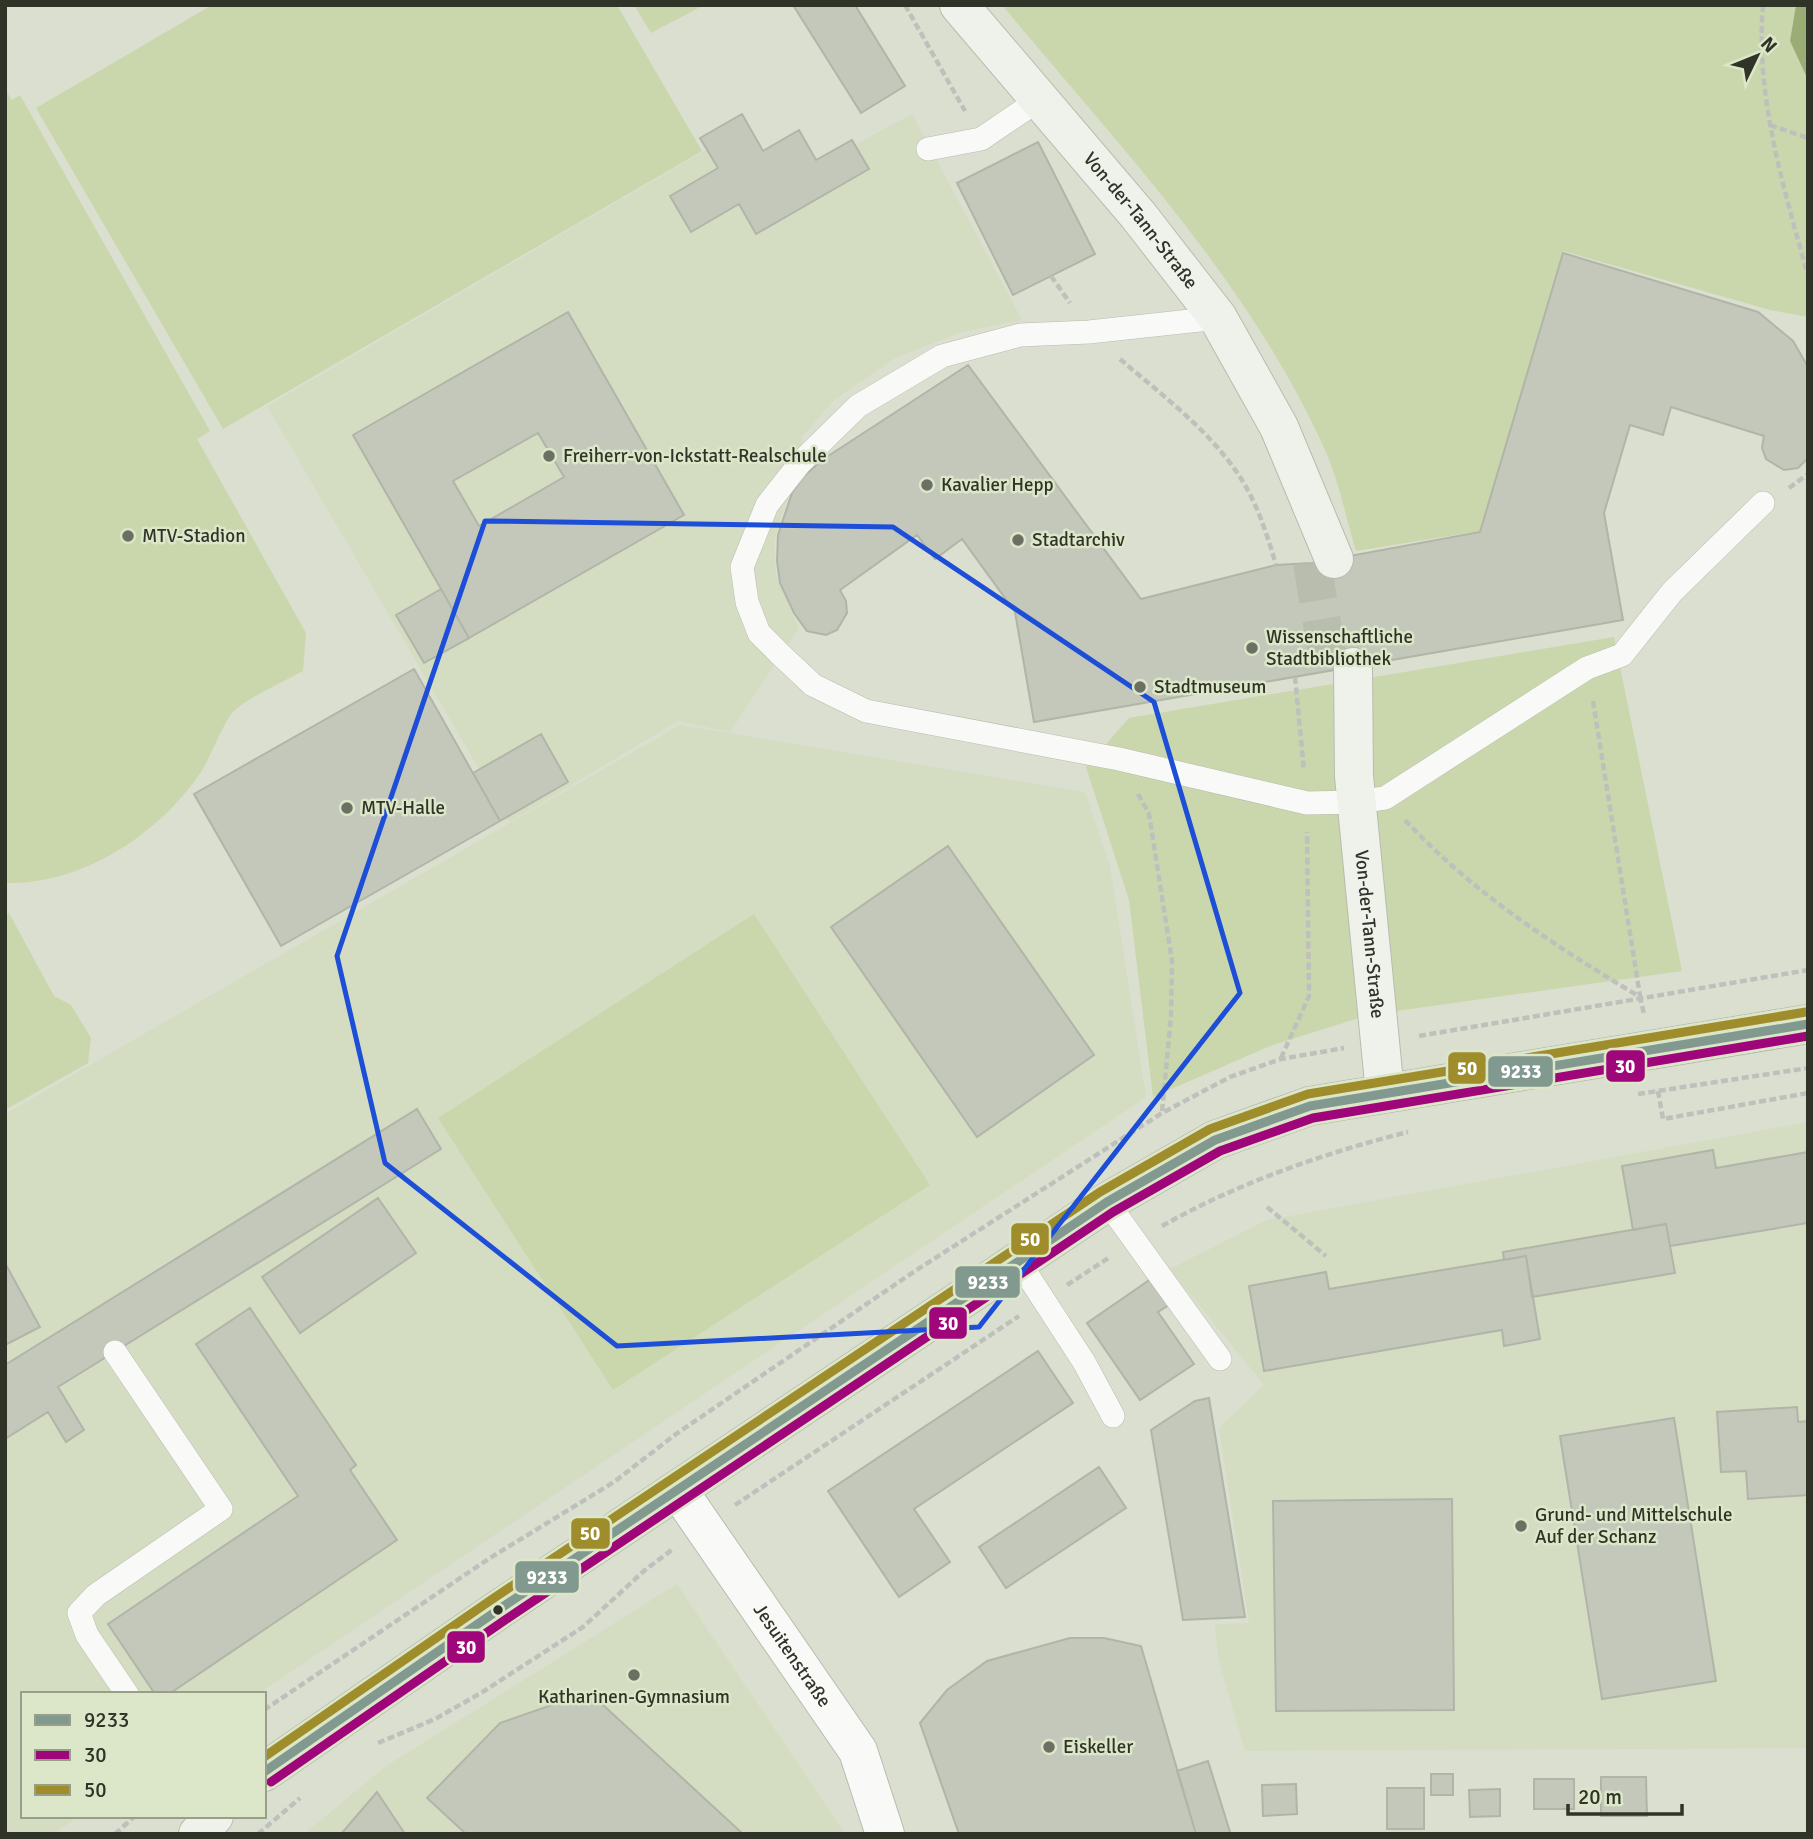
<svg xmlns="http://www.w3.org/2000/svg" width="1813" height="1839" font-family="Signika,sans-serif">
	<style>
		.built { fill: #d4ddc2 }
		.green { fill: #cad7ad }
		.water { fill: #9cac75 }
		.building { fill: #c3c8ba; stroke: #b1b5a8; stroke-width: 2; fill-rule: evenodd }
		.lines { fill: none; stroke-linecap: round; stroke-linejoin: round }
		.secondary-tunnel { stroke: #b8bdae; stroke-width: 38; stroke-dasharray: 38 19; stroke-linecap: butt }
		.lane-casing { stroke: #b8bcaf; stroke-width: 24 }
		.street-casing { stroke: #b8bcaf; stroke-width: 40 }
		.secondary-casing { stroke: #b8bcaf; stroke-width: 40 }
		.path { stroke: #bec0bb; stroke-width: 4.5; stroke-dasharray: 7 3.5; stroke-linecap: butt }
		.lane { stroke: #f9faf8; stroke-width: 23 }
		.street { stroke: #f9faf8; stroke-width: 38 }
		.secondary { stroke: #eff1eb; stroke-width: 38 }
		.bus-1-casing { stroke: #dce6c8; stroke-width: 14 }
		.bus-2-casing { stroke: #dce6c8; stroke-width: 14 }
		.bus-3-casing { stroke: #dce6c8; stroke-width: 14 }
		.bus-1 { stroke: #81998e; stroke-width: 9 }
		.bus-2 { stroke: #9e067a; stroke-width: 9 }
		.bus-3 { stroke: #9f8d2c; stroke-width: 9 }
		.marked { fill: none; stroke: #1d4ed8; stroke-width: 5; stroke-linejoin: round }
		.poi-dot { fill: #6c7062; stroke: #dce6c8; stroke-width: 2.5 }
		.bus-dot { fill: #303428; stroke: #dce6c8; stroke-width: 2.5 }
		.labels { text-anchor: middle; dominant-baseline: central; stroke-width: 5; stroke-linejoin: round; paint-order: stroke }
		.street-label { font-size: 19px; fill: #303428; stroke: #dce6c8 }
		.poi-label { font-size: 19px; fill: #303428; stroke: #dce6c8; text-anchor: start }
		.line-badge { stroke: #dce6c8; stroke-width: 2.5 }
		.badge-label { font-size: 19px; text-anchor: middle; font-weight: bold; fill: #fff }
	</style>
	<rect width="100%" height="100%" fill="#dadfcf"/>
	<path class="built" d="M742 113 763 149 799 129 817 159 852 138 856 144 912 114 1022 320 962 332 895 358 833 401 802 437 801 475 786 502 774 542 776 575 799 628 730 732 678 721 510 822 267 406 706 150 699 138Z
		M680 725 1085 792 1110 866 1146 1097 258 1694H23V1816H79L53 1834H5V1114Z
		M1808 1122V1748L1245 1751 1218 1658 1215 1624 1249 1623 1219 1428 1264 1385 1170 1269 1267 1220Z
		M677 1584 845 1834H304L386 1766Z"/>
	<path class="green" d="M212 5H617L702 151 223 429 36 108Z
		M634 5H704L651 33Z
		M1002 5H1796L1790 41 1808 80V317L1770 310 1563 251 1480 531 1356 551C1346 518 1339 481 1325 450 1249 281 1119 146 1002 5Z
		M5 89 12 100 20 95 210 431 197 439 306 633 303 671C285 681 247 698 234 711 223 722 211 757 201 772 159 834 83 885 5 883Z
		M1614 637 1682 971 1368 1015 1270 1046 1153 1097 1129 900 1086 767 1129 718Z
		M9 913 54 996 71 1005 91 1038 88 1063 5 1110V915Z
		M754 914 930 1185 613 1390 438 1118Z"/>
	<path class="water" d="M1796 5H1808V80L1790 41Z"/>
	<path class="building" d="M793 5H855L905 86 861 113Z
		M742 114 763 151 799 130 816 160 852 140 869 169 756 234 739 204 691 232 670 196 718 168 700 138Z
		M1038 142 1095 254 1013 295 957 183Z
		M1563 253 1758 312 1793 341 1808 367V458L1798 468 1784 470 1766 459 1762 448 1764 436 1671 407 1663 435 1630 425 1604 513 1623 620 1034 722 1015 612 962 539 935 559 917 535 840 590 846 601 847 613 837 630 826 635 807 631 794 613 780 583 777 561 778 535 792 493 803 477 822 460 968 365 1141 599 1276 565 1312 563 1480 532Z
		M568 312 684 515 469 638 353 435ZM538 433 564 477 479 526 453 481Z
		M441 589 469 638 424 663 396 615Z
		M414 669 500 821 281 946 194 794Z
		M541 734 568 782 500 821 473 773Z
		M948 846 1094 1055 977 1137 831 927Z
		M417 1109 441 1149 58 1387 84 1430 66 1442 48 1412 5 1439V1365Z
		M1713 1150 1716 1168 1808 1152V1223L1670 1246 1666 1224 1633 1230 1622 1166Z
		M378 1198 416 1253 300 1333 262 1277Z
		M1666 1224 1675 1273 1532 1297 1526 1256 1504 1260 1503 1252Z
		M1526 1256 1540 1339 1504 1346 1502 1330 1264 1371 1249 1286 1326 1272 1329 1289Z
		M5 1263 40 1327 5 1345Z
		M1151 1279 1169 1305 1158 1312 1194 1364 1140 1400 1087 1323Z
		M250 1308 356 1465 350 1470 397 1540 169 1694H155L108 1624 298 1496 196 1344Z
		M1038 1351 1073 1403 914 1509 950 1562 899 1597 828 1491Z
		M1209 1398 1245 1617 1183 1620 1151 1430 1195 1401Z
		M1797 1407 1798 1422 1808 1421V1495L1748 1499 1746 1471 1721 1472 1717 1412Z
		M1674 1418 1716 1681 1602 1699 1560 1436Z
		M1099 1467 1126 1508 1006 1588 979 1547Z
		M1452 1499 1454 1710 1276 1711 1273 1501Z
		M1070 1638H1104L1141 1646 1196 1834H959L920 1723 947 1690 987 1661Z
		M589 1692 743 1834H466L427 1798 500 1723Z
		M1208 1761 1230 1832 1231 1834H1196L1177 1771Z
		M1431 1774H1453V1795H1431Z
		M1601 1777H1646L1647 1816H1601Z
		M1534 1779H1574V1809H1534Z
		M1296 1784 1297 1814 1263 1816 1262 1785Z
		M1387 1788H1424V1829H1387Z
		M1500 1789V1816L1470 1817 1469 1790Z
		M377 1792 405 1834H341Z"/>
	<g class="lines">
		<path class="secondary-tunnel" d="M1312 563 1330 671"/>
		<g class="lane-casing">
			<path id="lane" d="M928 149 981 139 1040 99
				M1218 318 1089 332 1020 335 942 356 858 406 800 463 767 505 742 567 747 602 759 633 782 656 813 685 866 711 1119 759 1307 803 1356 802 1385 798 1587 668 1622 655 1672 592 1763 503
				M1107 1202 1220 1359
				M1019 1262 1084 1362 1113 1416
				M115 1352 221 1509 96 1595 79 1613 87 1635 127 1694"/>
		</g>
		<g class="street-casing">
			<g id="street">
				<path id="s1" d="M678 1490 858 1751 885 1834"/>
			</g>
		</g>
		<g class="secondary-casing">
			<g id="secondary">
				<path id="s2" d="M959 5 1138 215 1218 318 1279 427 1334 559"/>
				<path id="s3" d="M1353 667 1354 776 1385 1093"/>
				<path d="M264 1772 498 1610 1107 1202 1215 1140 1310 1106 1808 1024"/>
				<path d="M198 1834 214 1816"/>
			</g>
		</g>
		<path class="path" d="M905 5 965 111
			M1763 5C1755 96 1784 189 1808 276
			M1770 125 1808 138
			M1051 276 1070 303
			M1120 359C1158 392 1203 425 1233 467 1255 496 1266 531 1276 565
			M1789 488 1808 474
			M1295 677 1304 771
			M1593 701 1640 996
			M1138 794 1149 814 1172 961 1171 1016 1162 1112
			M1405 820C1473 893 1555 946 1640 997L1644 1014
			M1419 1036 1808 970
			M1281 1058 1309 996 1307 832
			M1658 1091 1663 1119 1808 1093
			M1638 1094 1808 1068
			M1267 1207 1326 1256
			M1162 1226C1238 1183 1324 1153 1408 1132
			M1067 1285 1110 1257
			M735 1505 1019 1316
			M264 1710 490 1558 614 1482 676 1434 915 1271 1162 1113 1230 1077 1281 1059 1344 1048
			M378 1743 435 1719 481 1693 583 1627 645 1570 673 1549
			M115 1834 135 1816
			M258 1834 300 1798"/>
		<use href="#lane" class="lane"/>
		<use href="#street" class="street"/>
		<use href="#secondary" class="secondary"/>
		<g class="bus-1-casing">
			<path id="bus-1" d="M264 1772 498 1610 1107 1202 1215 1140 1310 1106 1808 1024"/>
		</g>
		<g class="bus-2-casing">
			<path id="bus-2" d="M271 1782 505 1620 1113 1212 1220 1151 1313 1118 1808 1036"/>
		</g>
		<g class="bus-3-casing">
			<path id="bus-3" d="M264 1757 491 1600 1100 1192 1210 1129 1308 1094 1806 1012"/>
		</g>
		<use href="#bus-1" class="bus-1"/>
		<use href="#bus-2" class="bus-2"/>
		<use href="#bus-3" class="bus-3"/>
	</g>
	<path class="marked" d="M485 521 893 527 1154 702 1240 993 979 1327 617 1346 385 1163 337 956Z"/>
	<g class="poi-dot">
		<circle cx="549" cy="456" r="7"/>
		<circle cx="927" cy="485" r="7"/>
		<circle cx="128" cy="536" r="7"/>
		<circle cx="1018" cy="540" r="7"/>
		<circle cx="1252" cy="648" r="7"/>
		<circle cx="1140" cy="687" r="7"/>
		<circle cx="347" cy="808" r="7"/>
		<circle cx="1521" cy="1526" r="7"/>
		<circle cx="634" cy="1675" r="7"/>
		<circle cx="1049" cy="1747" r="7"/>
	</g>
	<circle class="bus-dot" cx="498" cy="1610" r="6"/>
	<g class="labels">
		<g class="street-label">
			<text stroke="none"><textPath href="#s2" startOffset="282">Von-der-Tann-Straße</textPath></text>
			<text stroke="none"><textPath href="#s3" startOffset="268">Von-der-Tann-Straße</textPath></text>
			<text stroke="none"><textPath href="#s1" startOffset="201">Jesuitenstraße</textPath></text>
		</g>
		<g class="poi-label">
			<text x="563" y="456">Freiherr-von-Ickstatt-Realschule</text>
			<text x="941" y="485">Kavalier Hepp</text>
			<text x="142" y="536">MTV-Stadion</text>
			<text x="1032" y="540">Stadtarchiv</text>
			<text x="1266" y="637">Wissenschaftliche<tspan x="1266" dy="22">Stadtbibliothek</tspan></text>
			<text x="1154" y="687">Stadtmuseum</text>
			<text x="361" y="808">MTV-Halle</text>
			<text x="1535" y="1515">Grund- und Mittelschule<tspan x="1535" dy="22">Auf der Schanz</tspan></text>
			<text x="634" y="1697" text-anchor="middle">Katharinen-Gymnasium</text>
			<text x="1063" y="1747">Eiskeller</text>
		</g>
	</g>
	<g class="line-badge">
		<rect x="1605" y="1049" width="41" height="34" rx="7" fill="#9e067a"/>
		<rect x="1447" y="1051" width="40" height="34" rx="7" fill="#9f8d2c"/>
		<rect x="1487" y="1055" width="67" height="33" rx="7" fill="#81998e"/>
		<rect x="1010" y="1222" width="40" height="34" rx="7" fill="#9f8d2c"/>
		<rect x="954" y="1265" width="67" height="34" rx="7" fill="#81998e"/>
		<rect x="928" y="1306" width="40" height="34" rx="7" fill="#9e067a"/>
		<rect x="570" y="1517" width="41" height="33" rx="7" fill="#9f8d2c"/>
		<rect x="514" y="1560" width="66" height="34" rx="7" fill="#81998e"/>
		<rect x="446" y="1630" width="40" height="34" rx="7" fill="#9e067a"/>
	</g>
	<g class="badge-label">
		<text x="1625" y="1073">30</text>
		<text x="1467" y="1075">50</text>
		<text x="1521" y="1078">9233</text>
		<text x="1030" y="1246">50</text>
		<text x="988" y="1289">9233</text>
		<text x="948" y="1330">30</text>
		<text x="590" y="1540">50</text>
		<text x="547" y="1584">9233</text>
		<text x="466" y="1654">30</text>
	</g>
	<rect width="1813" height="1839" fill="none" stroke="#303428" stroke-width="14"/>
	<rect x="21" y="1692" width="245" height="126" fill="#dce6c8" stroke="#979f88" stroke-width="2"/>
	<rect x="35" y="1715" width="35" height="10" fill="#81998e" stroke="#979f88" stroke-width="2"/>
	<text x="84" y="1727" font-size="21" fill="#303428">9233</text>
	<rect x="35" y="1750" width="35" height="10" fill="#9e067a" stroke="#979f88" stroke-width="2"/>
	<text x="84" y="1762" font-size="21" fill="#303428">30</text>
	<rect x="35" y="1785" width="35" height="10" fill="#9f8d2c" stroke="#979f88" stroke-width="2"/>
	<text x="84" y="1797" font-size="21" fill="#303428">50</text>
	<g transform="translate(1757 56) rotate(47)" stroke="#dce6c8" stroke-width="5" paint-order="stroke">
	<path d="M0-5L12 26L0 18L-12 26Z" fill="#303428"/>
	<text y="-10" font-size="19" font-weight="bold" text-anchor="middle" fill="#303428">N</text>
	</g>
	<path d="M1568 1804v10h114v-10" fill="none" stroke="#303428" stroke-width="3.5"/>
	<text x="1578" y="1804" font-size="21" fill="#303428" stroke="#dce6c8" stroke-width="5" paint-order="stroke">20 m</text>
</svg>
